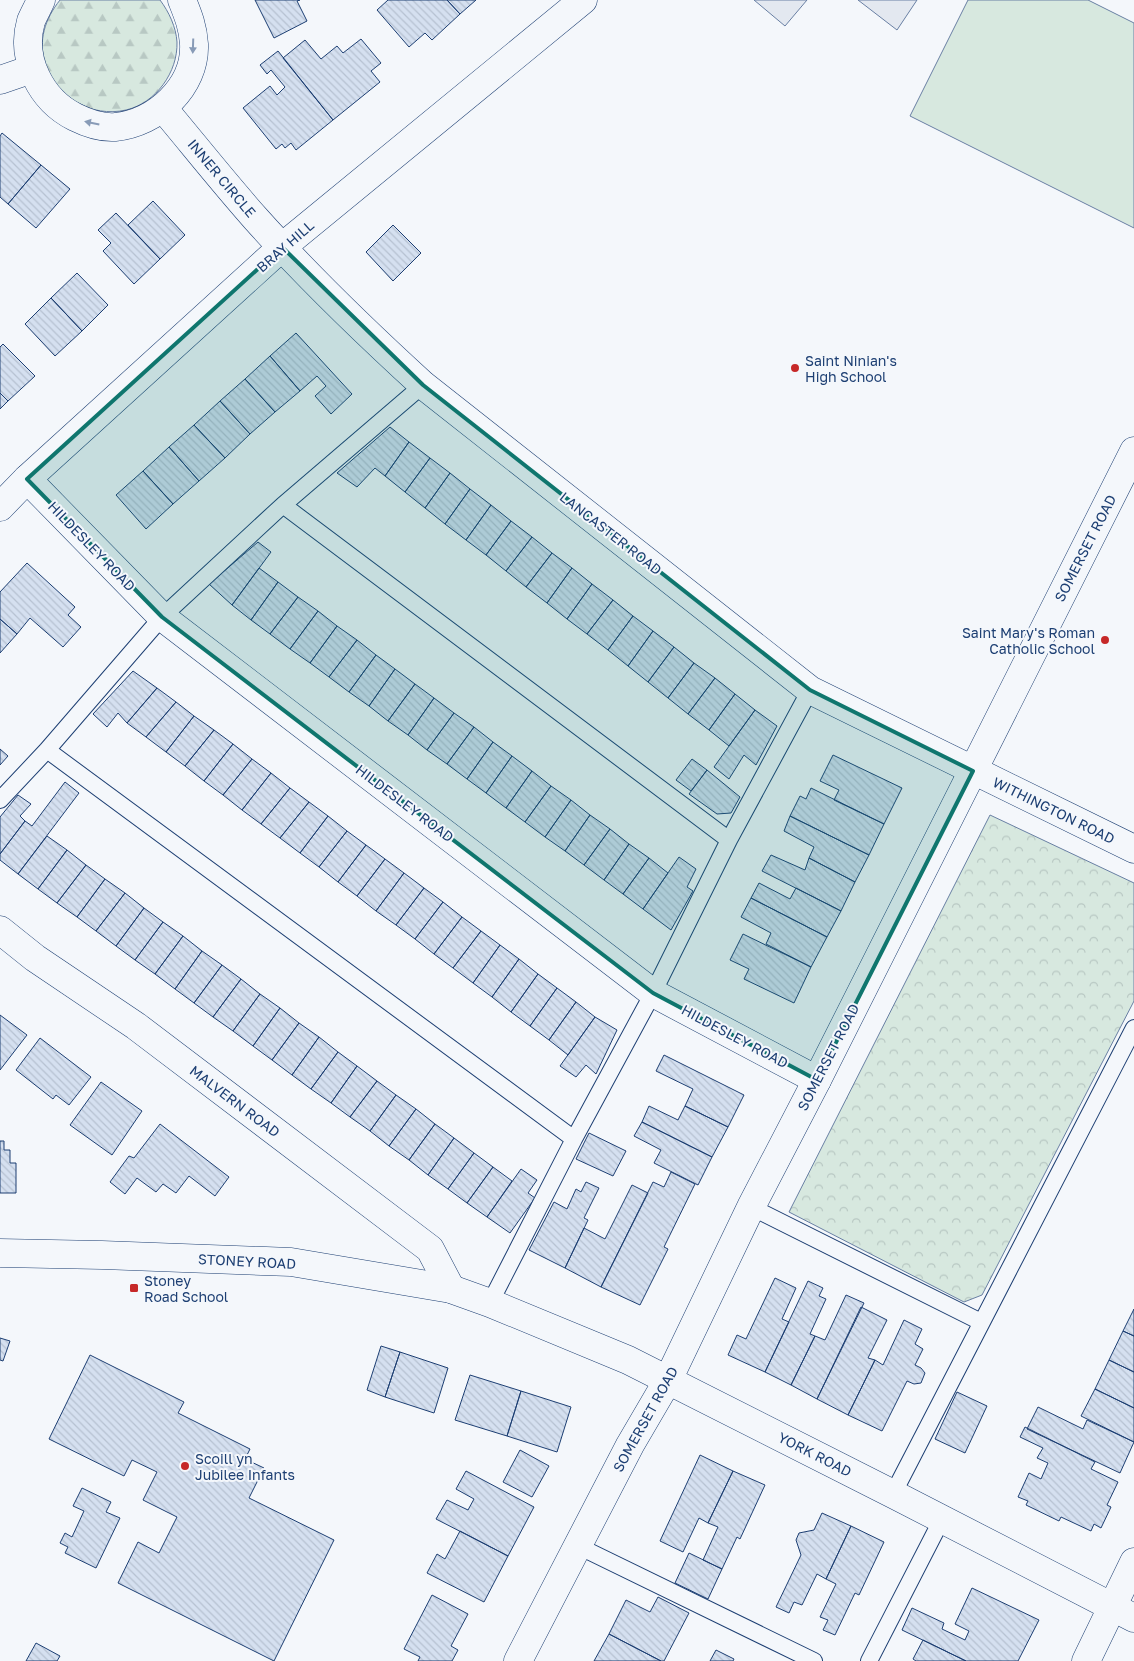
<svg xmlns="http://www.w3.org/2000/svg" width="1134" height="1661" font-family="'Golos Text',sans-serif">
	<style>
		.forest { fill: url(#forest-firs); stroke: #687fa3 }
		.park { fill: url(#park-crowns); stroke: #687fa3 }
		.pitch { fill: #d7e8df; stroke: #687fa3 }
		.parking { fill: #e3e8f0; stroke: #687fa3 }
		.building { fill: url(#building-back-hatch); stroke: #1d3f73 }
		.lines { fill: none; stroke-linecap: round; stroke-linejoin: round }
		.lane-casing { stroke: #1d3f73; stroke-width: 18 }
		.street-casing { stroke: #1d3f73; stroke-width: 29 }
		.secondary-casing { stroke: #1d3f73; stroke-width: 29 }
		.primary-casing { stroke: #1d3f73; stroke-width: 29 }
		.highway-casing { stroke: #1d3f73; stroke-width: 29 }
		.lane { stroke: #f4f7fb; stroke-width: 16 }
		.street { stroke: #f4f7fb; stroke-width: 28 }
		.secondary { stroke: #f4f7fb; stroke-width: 28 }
		.primary { stroke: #f4f7fb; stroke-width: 28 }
		.highway { stroke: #f4f7fb; stroke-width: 28 }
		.oneway { fill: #889bb7 }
		.marked { fill: #0f766e; fill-opacity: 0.2; stroke: #0f766e; stroke-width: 4; stroke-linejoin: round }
		.poi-dot { fill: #c62828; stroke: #f4f7fb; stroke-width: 2 }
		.labels { text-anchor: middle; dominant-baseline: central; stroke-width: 4; stroke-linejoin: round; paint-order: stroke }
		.street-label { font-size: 14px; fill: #1d3f73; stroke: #f4f7fb }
		.poi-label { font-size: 14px; fill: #1d3f73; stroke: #f4f7fb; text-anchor: start }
	</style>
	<defs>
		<pattern id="forest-firs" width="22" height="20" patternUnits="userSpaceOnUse" patternTransform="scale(1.25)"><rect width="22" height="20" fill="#d7e8df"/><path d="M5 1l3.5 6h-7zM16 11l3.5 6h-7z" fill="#b8c8c3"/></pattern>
		<pattern id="park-crowns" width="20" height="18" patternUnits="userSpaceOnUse" patternTransform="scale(1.25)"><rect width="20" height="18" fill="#d7e8df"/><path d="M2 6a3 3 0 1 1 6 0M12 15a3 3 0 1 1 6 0" fill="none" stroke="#b8c8c3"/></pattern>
		<pattern id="building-back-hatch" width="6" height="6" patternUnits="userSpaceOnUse" patternTransform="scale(1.25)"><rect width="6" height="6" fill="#d5e0f0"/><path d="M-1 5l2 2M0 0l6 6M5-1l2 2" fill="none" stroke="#b6c1d1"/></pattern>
	</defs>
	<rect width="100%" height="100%" fill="#f4f7fb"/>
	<path class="forest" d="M60 0H160C169 12 176 27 177 42 178 72 156 103 126 110 91 118 57 97 45 64 38 40 45 19 60 0Z"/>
	<path class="park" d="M990 815 1134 883V1001L982 1295 964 1302 789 1212Z"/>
	<path class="pitch" d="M968 0H1088L1134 23V228L910 116Z"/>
	<path class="parking" d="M754 0H807L785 26Z
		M858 0H917L897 30Z"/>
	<path class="building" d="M255 0H300L297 1 307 21 274 38Z
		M388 0H447L460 14 432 40 425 33 409 47 377 10Z
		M447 0H476L460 14Z
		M361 39 381 63 371 71 380 82 333 120 283 58 305 40 321 59 337 46 343 53Z
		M278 51 333 120 296 150 291 143 285 148 282 144 276 149 243 108 270 86 277 95 285 87 271 70 267 74 260 65Z
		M2 133 41 165 8 204 0 197V136Z
		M41 165 70 189 36 228 8 204Z
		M153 201 185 235 160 259 128 225Z
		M116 213 160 259 134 284 103 251 111 243 98 230Z
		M393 225 421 253 393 281 366 252Z
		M77 273 108 305 82 331 51 298Z
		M51 298 82 331 55 356 25 324Z
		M296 333 352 394 331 414 315 396 326 386 317 376 300 391 270 356Z
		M3 344 35 376 8 401 0 393V347Z
		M270 356 300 391 275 412 245 379Z
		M245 379 275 412 250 434 220 401Z
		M0 393 8 401 0 409Z
		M220 401 250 434 225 458 194 425Z
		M194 425 225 458 199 481 169 447Z
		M390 427 409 442 385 476 375 468 357 487 337 473Z
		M409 442 430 458 405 492 385 476Z
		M169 447 199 481 173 504 143 471Z
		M430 458 450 473 425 508 405 492Z
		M143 471 173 504 146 529 116 495Z
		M450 473 470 489 445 524 425 508Z
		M470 489 491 505 466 540 445 524Z
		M491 505 511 521 486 555 466 540Z
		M511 521 532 537 506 571 486 555Z
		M532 537 552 553 526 587 506 571Z
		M258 542 271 552 232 605 209 584Z
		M552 553 572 568 547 603 526 587Z
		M27 563 75 607 68 615 81 627 63 647 30 618 17 634 0 619V592Z
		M259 568 278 582 251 620 232 605Z
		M572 568 592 584 567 619 547 603Z
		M278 582 298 597 270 634 251 620Z
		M592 584 613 600 587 634 567 619Z
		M298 597 318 611 290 649 270 634Z
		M613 600 633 616 608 650 587 634Z
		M318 611 337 626 310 663 290 649Z
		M633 616 653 631 628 666 608 650Z
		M0 619 17 634 0 653Z
		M337 626 357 640 329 677 310 663Z
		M653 631 674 647 648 682 628 666Z
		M357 640 376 655 349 692 329 677Z
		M674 647 694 663 668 698 648 682Z
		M376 655 395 669 369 706 349 692Z
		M694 663 715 678 688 714 668 698Z
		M395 669 415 684 388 721 369 706Z
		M133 671 157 688 127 723 118 713 107 727 93 714Z
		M715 678 735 694 709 730 688 714Z
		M415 684 434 698 408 735 388 721Z
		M157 688 176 702 146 737 127 723Z
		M735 694 755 710 729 746 709 730Z
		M434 698 454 713 427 750 408 735Z
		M176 702 194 716 166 752 146 737Z
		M755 710 777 726 756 765 744 755 729 779 714 767Z
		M454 713 474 727 447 764 427 750Z
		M194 716 214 730 185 766 166 752Z
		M474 727 493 742 467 779 447 764Z
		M214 730 233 744 204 781 185 766Z
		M493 742 512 756 486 793 467 779Z
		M233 744 252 759 223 795 204 781Z
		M0 749 8 756 0 765Z
		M833 755 902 788 884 824 834 800 839 790 820 781Z
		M512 756 532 771 506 808 486 793Z
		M252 759 271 773 242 810 223 795Z
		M692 759 707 770 691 791 676 780Z
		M707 770 740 797 731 813 717 814 689 794Z
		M532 771 551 786 525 822 506 808Z
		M271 773 290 788 261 824 242 810Z
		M65 782 79 793 18 874 0 860V854L25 821 32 826Z
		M551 786 571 800 545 837 525 822Z
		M290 788 309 802 280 838 261 824Z
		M811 788 884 824 869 855 790 816 800 796 806 799Z
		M18 795 31 804 20 816 25 821 0 854V817Z
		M571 800 590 815 565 851 545 837Z
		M309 802 328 816 300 853 280 838Z
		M590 815 610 829 584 865 565 851Z
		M328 816 347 831 319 867 300 853Z
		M790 816 869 855 855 882 809 858 814 847 784 831Z
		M610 829 629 844 604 880 584 865Z
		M347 831 366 845 338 882 319 867Z
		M47 836 67 850 38 889 18 874Z
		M629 844 649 858 623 894 604 880Z
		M366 845 385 859 357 896 338 882Z
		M67 850 86 865 57 903 38 889Z
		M771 855 805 870 809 858 855 882 841 911 762 871Z
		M679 857 696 869 687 887 693 891 671 930 643 909Z
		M649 858 668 873 643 909 623 894Z
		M385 859 404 873 376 911 357 896Z
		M86 865 105 879 77 917 57 903Z
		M404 873 424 888 396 925 376 911Z
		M105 879 125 893 96 931 77 917Z
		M759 883 790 899 796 888 841 911 827 937 751 898Z
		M424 888 443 902 415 939 396 925Z
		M125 893 144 908 116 946 96 931Z
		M751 898 827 937 811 967 766 944 771 933 741 917Z
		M443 902 462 917 434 954 415 939Z
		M144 908 163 922 135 960 116 946Z
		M462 917 481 931 453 968 434 954Z
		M163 922 183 936 155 974 135 960Z
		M481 931 500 945 473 983 453 968Z
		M743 934 811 967 794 1003 744 979 749 969 730 960Z
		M183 936 202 951 175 989 155 974Z
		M500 945 519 959 492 997 473 983Z
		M202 951 222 965 194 1003 175 989Z
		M519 959 538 974 511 1012 492 997Z
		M222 965 241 979 213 1017 194 1003Z
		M538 974 557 988 530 1026 511 1012Z
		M241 979 260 994 233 1031 213 1017Z
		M557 988 576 1002 549 1040 530 1026Z
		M260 994 280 1008 253 1046 233 1031Z
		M576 1002 595 1017 568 1055 549 1040Z
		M280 1008 299 1023 272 1060 253 1046Z
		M0 1015 27 1035 0 1070Z
		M595 1017 617 1030 596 1074 586 1065 576 1077 560 1066Z
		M299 1023 319 1037 292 1075 272 1060Z
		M319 1037 338 1052 311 1089 292 1075Z
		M40 1038 91 1077 69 1105 56 1095 53 1099 16 1070Z
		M338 1052 357 1066 331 1103 311 1089Z
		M664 1055 744 1095 728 1127 685 1106 693 1089 656 1071Z
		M357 1066 377 1081 350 1117 331 1103Z
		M377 1081 396 1095 370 1131 350 1117Z
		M101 1082 142 1111 112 1155 70 1125Z
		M396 1095 416 1109 389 1146 370 1131Z
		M649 1106 678 1120 685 1106 728 1127 712 1157 642 1122Z
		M416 1109 435 1124 409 1160 389 1146Z
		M642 1122 712 1157 698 1185 654 1163 661 1150 634 1136Z
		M160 1124 229 1177 215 1196 189 1176 176 1193 163 1184 156 1192 137 1178 125 1194 110 1182 129 1156 134 1158Z
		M435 1124 454 1138 428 1175 409 1160Z
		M589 1133 626 1151 613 1176 576 1159Z
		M454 1138 474 1153 448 1189 428 1175Z
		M0 1141H4V1150H10V1163H16V1193H0Z
		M474 1153 493 1167 467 1203 448 1189Z
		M493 1167 512 1181 487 1217 467 1203Z
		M521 1169 537 1180 528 1193 535 1198 510 1233 487 1217Z
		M671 1172 695 1184 664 1247 668 1249 640 1305 601 1287 653 1182 664 1187Z
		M586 1182 599 1188 584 1218 588 1220 565 1268 529 1250 554 1202 567 1209 576 1189 581 1192Z
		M632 1185 648 1193 601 1287 565 1268 584 1228 605 1239Z
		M775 1278 796 1288 782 1319 789 1322 765 1372 728 1355 737 1335 746 1339Z
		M808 1281 823 1288 819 1296 826 1299 810 1334 815 1336 791 1385 765 1372Z
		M846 1295 864 1303 817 1399 791 1385 815 1336 825 1340Z
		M861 1307 887 1320 868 1358 875 1360 848 1415 817 1399Z
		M1134 1309V1336L1123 1331Z
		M904 1320 922 1329 915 1344 923 1349 915 1365 921 1368 925 1373 921 1383 914 1384 907 1381 882 1431 848 1415 875 1360 883 1365Z
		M1123 1331 1134 1336V1372L1109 1360Z
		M0 1338 10 1341 3 1361 0 1360Z
		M381 1346 400 1352 385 1397 367 1390Z
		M400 1352 448 1368 434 1413 385 1397Z
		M90 1355 184 1402 178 1413 250 1449 245 1459 264 1468 249 1498 334 1540 274 1661 118 1583 138 1542 159 1553 177 1517 143 1500 157 1472 132 1460 124 1476 49 1439Z
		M1109 1360 1134 1372V1408L1095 1389Z
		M470 1375 521 1391 507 1436 455 1420Z
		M1095 1389 1134 1408V1442L1081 1416Z
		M521 1391 571 1407 557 1452 507 1436Z
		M957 1392 987 1406 965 1453 935 1439Z
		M1038 1407 1083 1429 1087 1420 1134 1442 1120 1473 1027 1429Z
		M1025 1427 1095 1462 1091 1469 1118 1482 1107 1505 1111 1507 1101 1528 1094 1524 1091 1531 1061 1517 1059 1521 1026 1505 1028 1501 1018 1497 1029 1473 1041 1479 1048 1463 1037 1458 1043 1448 1020 1437Z
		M520 1450 549 1466 532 1497 503 1482Z
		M700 1455 733 1471 708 1523 699 1518 683 1552 660 1541Z
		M466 1471 534 1507 508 1556 436 1519 447 1500 468 1510 474 1499 456 1489Z
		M733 1471 765 1485 740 1539 737 1537 722 1569 703 1560 718 1527 708 1523Z
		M82 1488 111 1502 106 1512 120 1518 96 1568 65 1553 68 1547 60 1543 65 1533 72 1537 84 1511 73 1506Z
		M822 1513 851 1526 826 1579 817 1574 802 1605 794 1602 789 1613 776 1607 801 1555 796 1540 799 1533 814 1530Z
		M851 1526 884 1542 859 1595 855 1593 835 1635 823 1630 828 1620 820 1617 836 1584 826 1579Z
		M460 1531 508 1556 484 1602 427 1573 437 1554 445 1559Z
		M689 1553 722 1569 708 1599 675 1583Z
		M972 1588 1039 1620 1018 1661H966L902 1630 912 1608 944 1623 942 1629 965 1640 969 1631 955 1624Z
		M432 1595 468 1614 451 1646 458 1650 452 1661H418L420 1657 404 1649Z
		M658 1597 689 1613 664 1661H661L609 1634 626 1600 650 1612Z
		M609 1634 661 1661H594Z
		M923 1640 966 1661H916L913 1659Z
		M36 1643 60 1656 57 1661H26Z
		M716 1650 734 1659 733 1661H710Z"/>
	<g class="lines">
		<g class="lane-casing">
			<path id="lane" d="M283 505 729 840
				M47 750 574 1139
				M0 800 47 750 162 617 283 505 423 385
				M751 1207 981 1322
				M490 1303 574 1139 653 993 729 840 810 690
				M893 1494 1134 1028
				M578 1546 814 1661
				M869 1661 942 1519"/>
		</g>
		<g class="street-casing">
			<path id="street" d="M41 0C38 7 34 14 31 21 20 59 41 100 75 117 87 123 101 128 115 127 156 123 196 87 194 44 193 27 188 15 182 0
				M0 80 32 69
				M163 108C194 145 224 183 256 219 308 277 365 332 423 385L810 690 1134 849
				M27 479 162 617 653 993 817 1080
				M0 930 35 958 136 1026 430 1249 451 1289"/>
		</g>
		<g class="secondary-casing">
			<path id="secondary" d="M0 1253 102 1255 291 1262 451 1289 490 1303 628 1360 893 1494 1134 1618
				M518 1661 630 1445 668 1380 751 1207 817 1080 1134 451"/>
		</g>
		<g class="primary-casing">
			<path id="primary" d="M1086 1661 1134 1562"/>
		</g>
		<g class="highway-casing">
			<path id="highway" d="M0 507 27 479 282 247 583 0"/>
		</g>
		<use href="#lane" class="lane"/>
		<use href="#street" class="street"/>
		<use href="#secondary" class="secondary"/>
		<use href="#primary" class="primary"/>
		<use href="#highway" class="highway"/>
	</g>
	<defs><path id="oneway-solid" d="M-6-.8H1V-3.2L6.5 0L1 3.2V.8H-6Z" transform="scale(1.25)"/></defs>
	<g class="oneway">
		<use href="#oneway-solid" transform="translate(193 46) rotate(92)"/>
		<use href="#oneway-solid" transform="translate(92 123) rotate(-168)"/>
	</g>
	<path class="marked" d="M282 247 423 385 810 690 973 771 817 1080 653 993 162 617 27 479Z"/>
	<g class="poi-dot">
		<circle cx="795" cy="368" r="5"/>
		<circle cx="1105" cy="640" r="5"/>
		<rect x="129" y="1283" width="10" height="10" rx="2.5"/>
		<circle cx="185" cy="1466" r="5"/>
	</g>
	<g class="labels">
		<g class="street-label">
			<text transform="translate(222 178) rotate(50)">INNER CIRCLE</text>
			<text transform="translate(285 246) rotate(-41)">BRAY HILL</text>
			<text transform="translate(611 533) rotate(38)">LANCASTER ROAD</text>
			<text transform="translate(92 546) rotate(46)">HILDESLEY ROAD</text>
			<text transform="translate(1085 548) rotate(-63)">SOMERSET ROAD</text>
			<text transform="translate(405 803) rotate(37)">HILDESLEY ROAD</text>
			<text transform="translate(1054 810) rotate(26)">WITHINGTON ROAD</text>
			<text transform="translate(735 1036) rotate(28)">HILDESLEY ROAD</text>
			<text transform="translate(828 1057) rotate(-63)">SOMERSET ROAD</text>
			<text transform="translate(235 1101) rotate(37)">MALVERN ROAD</text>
			<text transform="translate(247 1261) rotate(3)">STONEY ROAD</text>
			<text transform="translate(645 1419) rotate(-61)">SOMERSET ROAD</text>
			<text transform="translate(815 1454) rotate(27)">YORK ROAD</text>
		</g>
		<g class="poi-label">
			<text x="805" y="360">Saint Ninian's<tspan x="805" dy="16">High School</tspan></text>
			<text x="1095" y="632" text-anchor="end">Saint Mary's Roman<tspan x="1095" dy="16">Catholic School</tspan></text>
			<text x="144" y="1280">Stoney<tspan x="144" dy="16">Road School</tspan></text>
			<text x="195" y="1458">Scoill yn<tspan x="195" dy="16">Jubilee Infants</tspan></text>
		</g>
	</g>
</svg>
